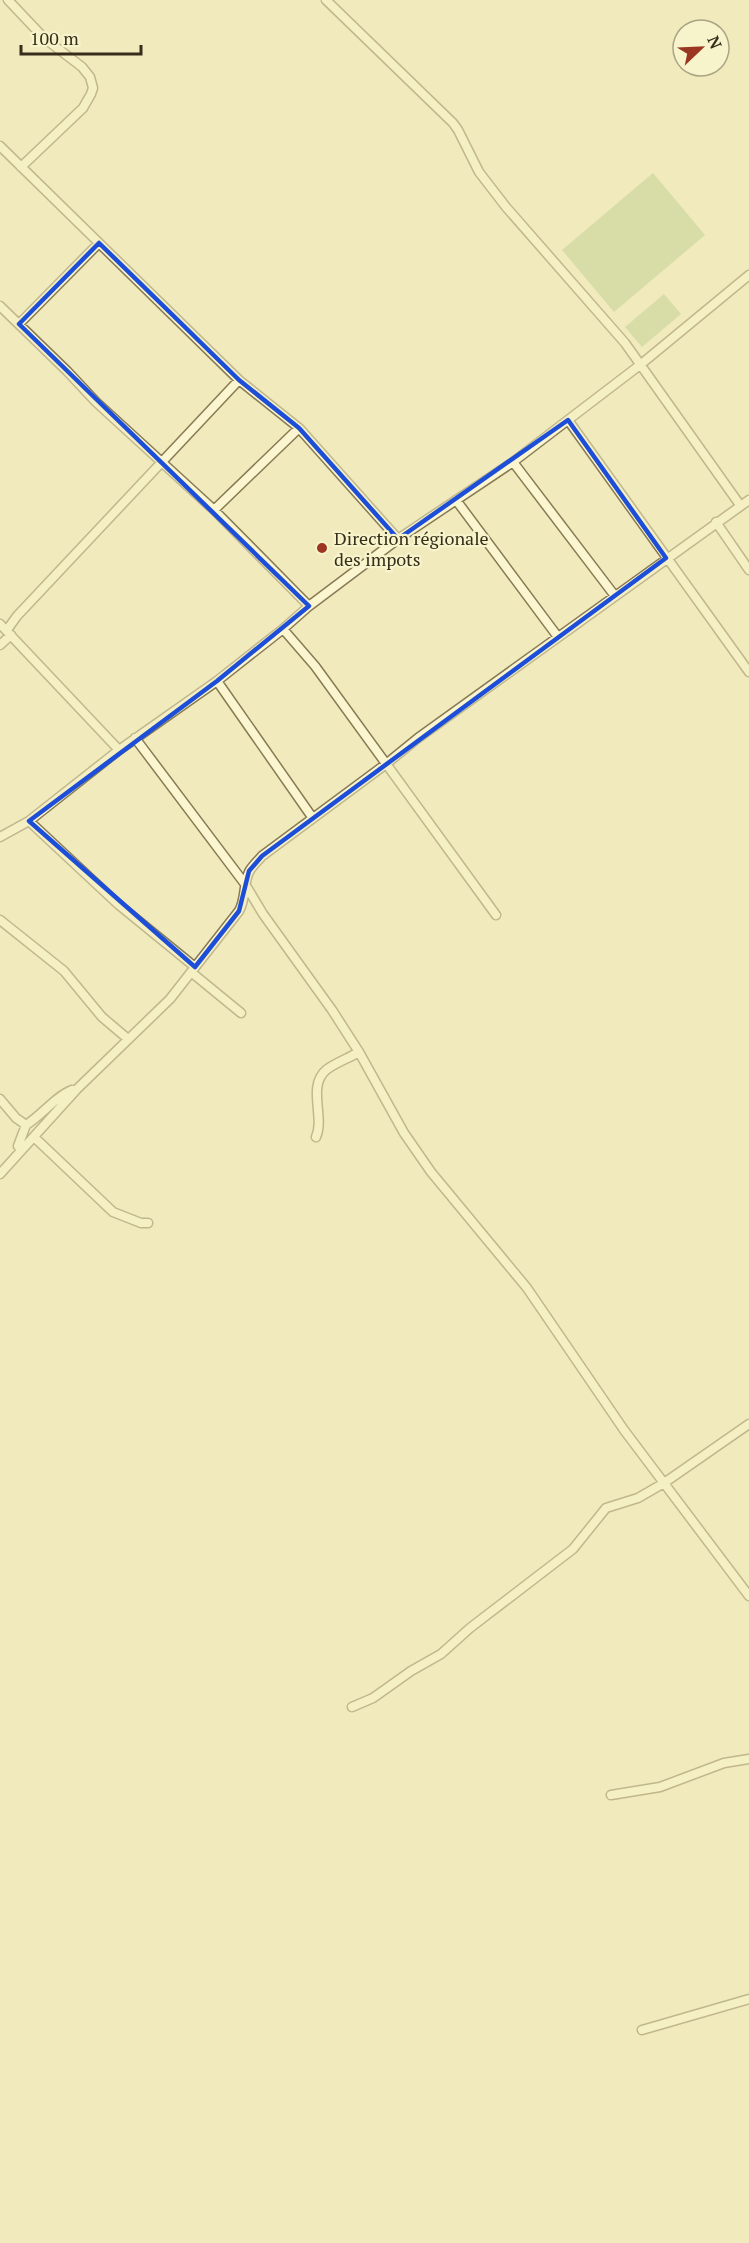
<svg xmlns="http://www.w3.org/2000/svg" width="749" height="2243" font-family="'PT Serif',serif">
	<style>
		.green { fill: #bbce8f }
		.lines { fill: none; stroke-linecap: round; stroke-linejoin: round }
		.minor-casing { stroke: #887a54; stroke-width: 11 }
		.minor { stroke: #fbf6cf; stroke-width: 8 }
		.marked { fill: none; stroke: #1d4ed8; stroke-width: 4.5; stroke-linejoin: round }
		.poi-dot { fill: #9b3721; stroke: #f7f3cb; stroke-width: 2 }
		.labels { text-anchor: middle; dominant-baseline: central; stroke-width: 4.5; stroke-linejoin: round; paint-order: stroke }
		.poi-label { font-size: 18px; fill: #362d1a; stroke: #f7f3cb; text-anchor: start }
	</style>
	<rect width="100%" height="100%" fill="#f0eabc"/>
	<path class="green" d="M653 173 705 235 614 312 562 250Z
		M664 294 681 314 642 347 625 327Z"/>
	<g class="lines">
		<g class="minor-casing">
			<path id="minor" d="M8 0 44 38 82 67 90 77 93 88 91 94 83 108 21 167
				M326 0 453 123 458 130 479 172 506 207 625 343 740 505
				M0 146 239 380 299 428 398 539
				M0 306 67 371 96 402 214 510 309 606
				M19 324 99 243
				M568 420 749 672
				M513 462 615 596
				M456 500 558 637
				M214 510 299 428
				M716 522 749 570
				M0 624 119 750
				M283 629 315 666 496 915
				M7 630 17 616 239 380
				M0 645 11 635
				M217 681 312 817
				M135 738 245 884 263 914 332 1010 359 1052 404 1133 431 1172 527 1288 624 1430 749 1596
				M29 821 119 905 195 967
				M0 837 29 821 119 750 217 681 283 629 309 606 398 539 513 462 640 365 749 275
				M0 920 64 971 102 1017 128 1039
				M191 972 241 1013
				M0 1099 16 1118 26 1125C42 1115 56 1096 72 1090
				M34 1137 113 1212 141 1223H148
				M316 1137C325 1117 307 1087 326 1070 335 1063 349 1058 359 1052
				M21 1151 18 1146 26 1125
				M0 1174 77 1089 170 999 239 911C246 899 243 885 249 872 252 866 258 861 262 856L386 764 418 738 749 500
				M352 1707 373 1698 411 1671 441 1654 470 1628 573 1549 606 1508 638 1498 664 1483 749 1424
				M611 1795 660 1787 724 1763 749 1759
				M642 2030 749 1999"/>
		</g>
		<use href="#minor" class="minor"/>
	</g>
	<path d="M0 0H749V2243H0ZM99 243 239 380 299 428 398 539 568 420 666 558 262 856 249 871 239 911 195 967 29 821 217 681 309 606 19 324Z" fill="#f0eabc" fill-opacity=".55" fill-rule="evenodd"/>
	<path class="marked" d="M99 243 239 380 299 428 398 539 568 420 666 558 262 856 249 871 239 911 195 967 29 821 217 681 309 606 19 324Z"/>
	<circle class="poi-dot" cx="322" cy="548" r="6"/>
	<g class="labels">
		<g class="poi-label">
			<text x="334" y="538">Direction régionale<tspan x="334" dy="21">des impots</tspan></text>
		</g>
	</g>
	<g transform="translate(701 48) rotate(67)"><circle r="28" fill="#f7f3cb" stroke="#aaa484" stroke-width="1.5"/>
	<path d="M0-4.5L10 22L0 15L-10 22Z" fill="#9b3721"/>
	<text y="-9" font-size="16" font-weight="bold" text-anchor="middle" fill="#362d1a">N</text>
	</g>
	<path d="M21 45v9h120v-9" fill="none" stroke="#362d1a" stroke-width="3"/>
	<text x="30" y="45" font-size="18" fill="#362d1a" stroke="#f7f3cb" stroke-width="4.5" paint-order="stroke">100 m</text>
</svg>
